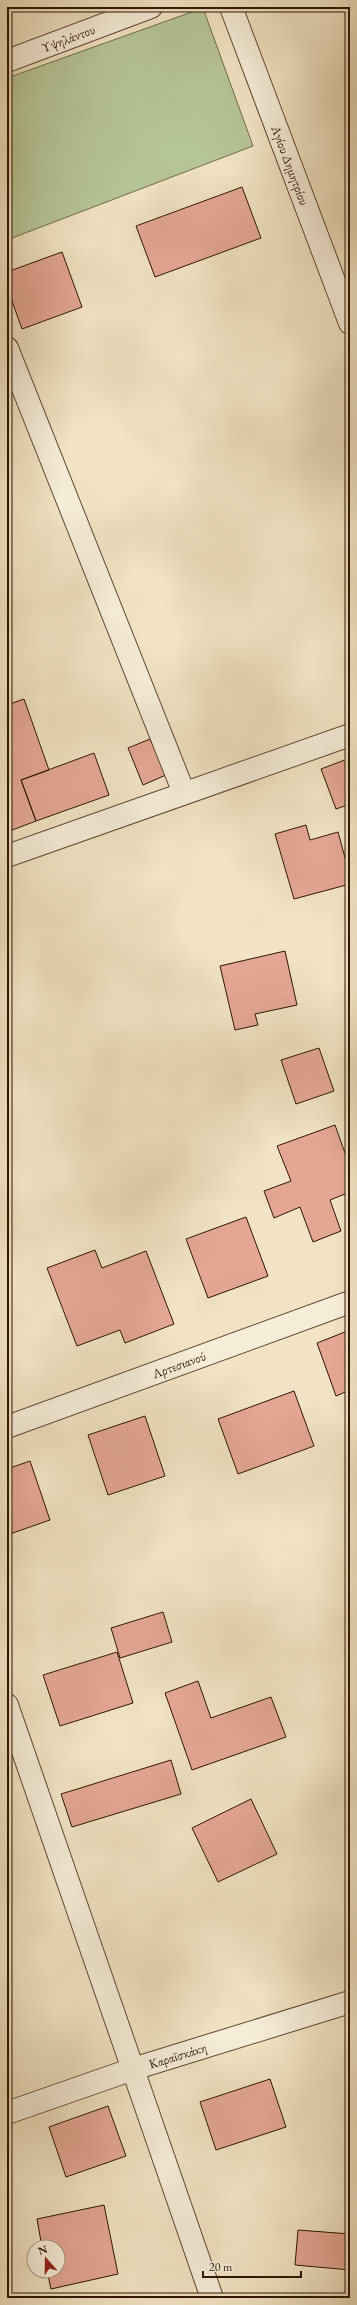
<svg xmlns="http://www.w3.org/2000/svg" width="357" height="2305" font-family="'EB Garamond',serif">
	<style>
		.green { fill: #b6c597; stroke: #726d4c }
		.building { fill: #e4a794; stroke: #2e1502 }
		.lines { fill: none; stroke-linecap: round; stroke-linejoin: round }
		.minor-casing { stroke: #5f4832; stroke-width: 24 }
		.minor { stroke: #f6edd8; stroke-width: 22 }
		.labels { text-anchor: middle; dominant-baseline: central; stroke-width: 3.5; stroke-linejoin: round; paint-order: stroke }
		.street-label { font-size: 13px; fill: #2e1502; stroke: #f6edd8 }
	</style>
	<rect width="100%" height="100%" fill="#f1e3c3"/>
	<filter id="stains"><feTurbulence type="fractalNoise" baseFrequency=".005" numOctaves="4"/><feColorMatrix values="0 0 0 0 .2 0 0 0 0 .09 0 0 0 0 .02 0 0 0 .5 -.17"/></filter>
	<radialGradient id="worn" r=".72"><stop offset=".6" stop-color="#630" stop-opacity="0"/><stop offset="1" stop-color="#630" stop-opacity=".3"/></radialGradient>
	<path class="green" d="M203 8 253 146 7 240V78Z"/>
	<path class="building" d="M242 187 261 238 155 277 136 226Z
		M62 252 82 307 22 329 7 287V272Z
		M24 699 49 770 21 780 36 821 7 832V705Z
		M150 739 166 775 143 785 128 748Z
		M94 753 109 795 36 821 21 780Z
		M350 758V804L336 809 321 769Z
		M306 825 310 840 338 832 350 876V884L294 899 275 834Z
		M285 951 297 1005 255 1014 258 1025 235 1030 220 966Z
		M319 1048 334 1091 296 1104 281 1060Z
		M335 1125 350 1167V1192L330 1200 341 1231 313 1242 300 1207 274 1218 264 1191 291 1181 277 1146Z
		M246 1217 268 1276 208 1298 186 1239Z
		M95 1250 102 1268 146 1251 174 1324 125 1343 120 1330 77 1346 47 1268Z
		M350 1330V1390L336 1396 317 1343Z
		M294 1391 314 1446 238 1474 218 1419Z
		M145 1416 165 1476 108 1495 88 1435Z
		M30 1461 50 1520 7 1535V1469Z
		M163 1612 172 1642 120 1658 111 1628Z
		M117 1652 133 1703 60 1726 43 1675Z
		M198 1681 211 1718 271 1697 286 1737 192 1770 165 1693Z
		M171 1760 181 1794 72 1827 61 1794Z
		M347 1773H350V1794Z
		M251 1799 277 1854 218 1882 192 1828Z
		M270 2079 286 2127 216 2150 200 2102Z
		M108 2106 126 2156 66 2177 49 2127Z
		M104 2205 118 2274 51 2289 47 2271H58V2247H42L37 2219Z
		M298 2230 350 2234V2270L295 2265Z"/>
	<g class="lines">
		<g class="minor-casing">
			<g id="minor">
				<path id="s1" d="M231 7 350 323"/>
				<path id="s2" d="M7 61 151 7"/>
				<path d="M7 348 184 793"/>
				<path d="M7 856 350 735"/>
				<path id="s3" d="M7 1427 350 1302"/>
				<path d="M7 1705 212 2298"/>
				<path id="s4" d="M7 2113 133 2069 350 2002"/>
			</g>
		</g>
		<use href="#minor" class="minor"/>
	</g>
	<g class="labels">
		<g class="street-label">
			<text stroke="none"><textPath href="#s2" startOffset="65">Υψηλάντου</textPath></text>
			<text stroke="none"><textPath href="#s1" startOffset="169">Αγίου Δημητρίου</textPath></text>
			<text stroke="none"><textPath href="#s3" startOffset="183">Αρτεσιανού</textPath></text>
			<text stroke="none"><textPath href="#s4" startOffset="180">Καραϊσκάκη</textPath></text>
		</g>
	</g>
	<rect width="357" height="2305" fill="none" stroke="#f1e3c3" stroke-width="24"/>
	<rect x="8" y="8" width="341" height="2289" fill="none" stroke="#2e1502" stroke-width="2"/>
	<rect x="12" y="12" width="333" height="2281" fill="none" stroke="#2e1502"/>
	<g transform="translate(46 2259) rotate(340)"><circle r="19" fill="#f6edd8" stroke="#a69782"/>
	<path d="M0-3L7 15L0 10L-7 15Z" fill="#8f2418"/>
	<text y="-6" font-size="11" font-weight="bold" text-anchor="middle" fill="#2e1502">N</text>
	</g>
	<path d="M203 2271v6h98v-6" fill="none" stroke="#2e1502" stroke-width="2"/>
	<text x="209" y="2271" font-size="12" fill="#2e1502" stroke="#f6edd8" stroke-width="3" paint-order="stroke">20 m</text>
	<rect width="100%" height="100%" filter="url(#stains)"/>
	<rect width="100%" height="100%" fill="url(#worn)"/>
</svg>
